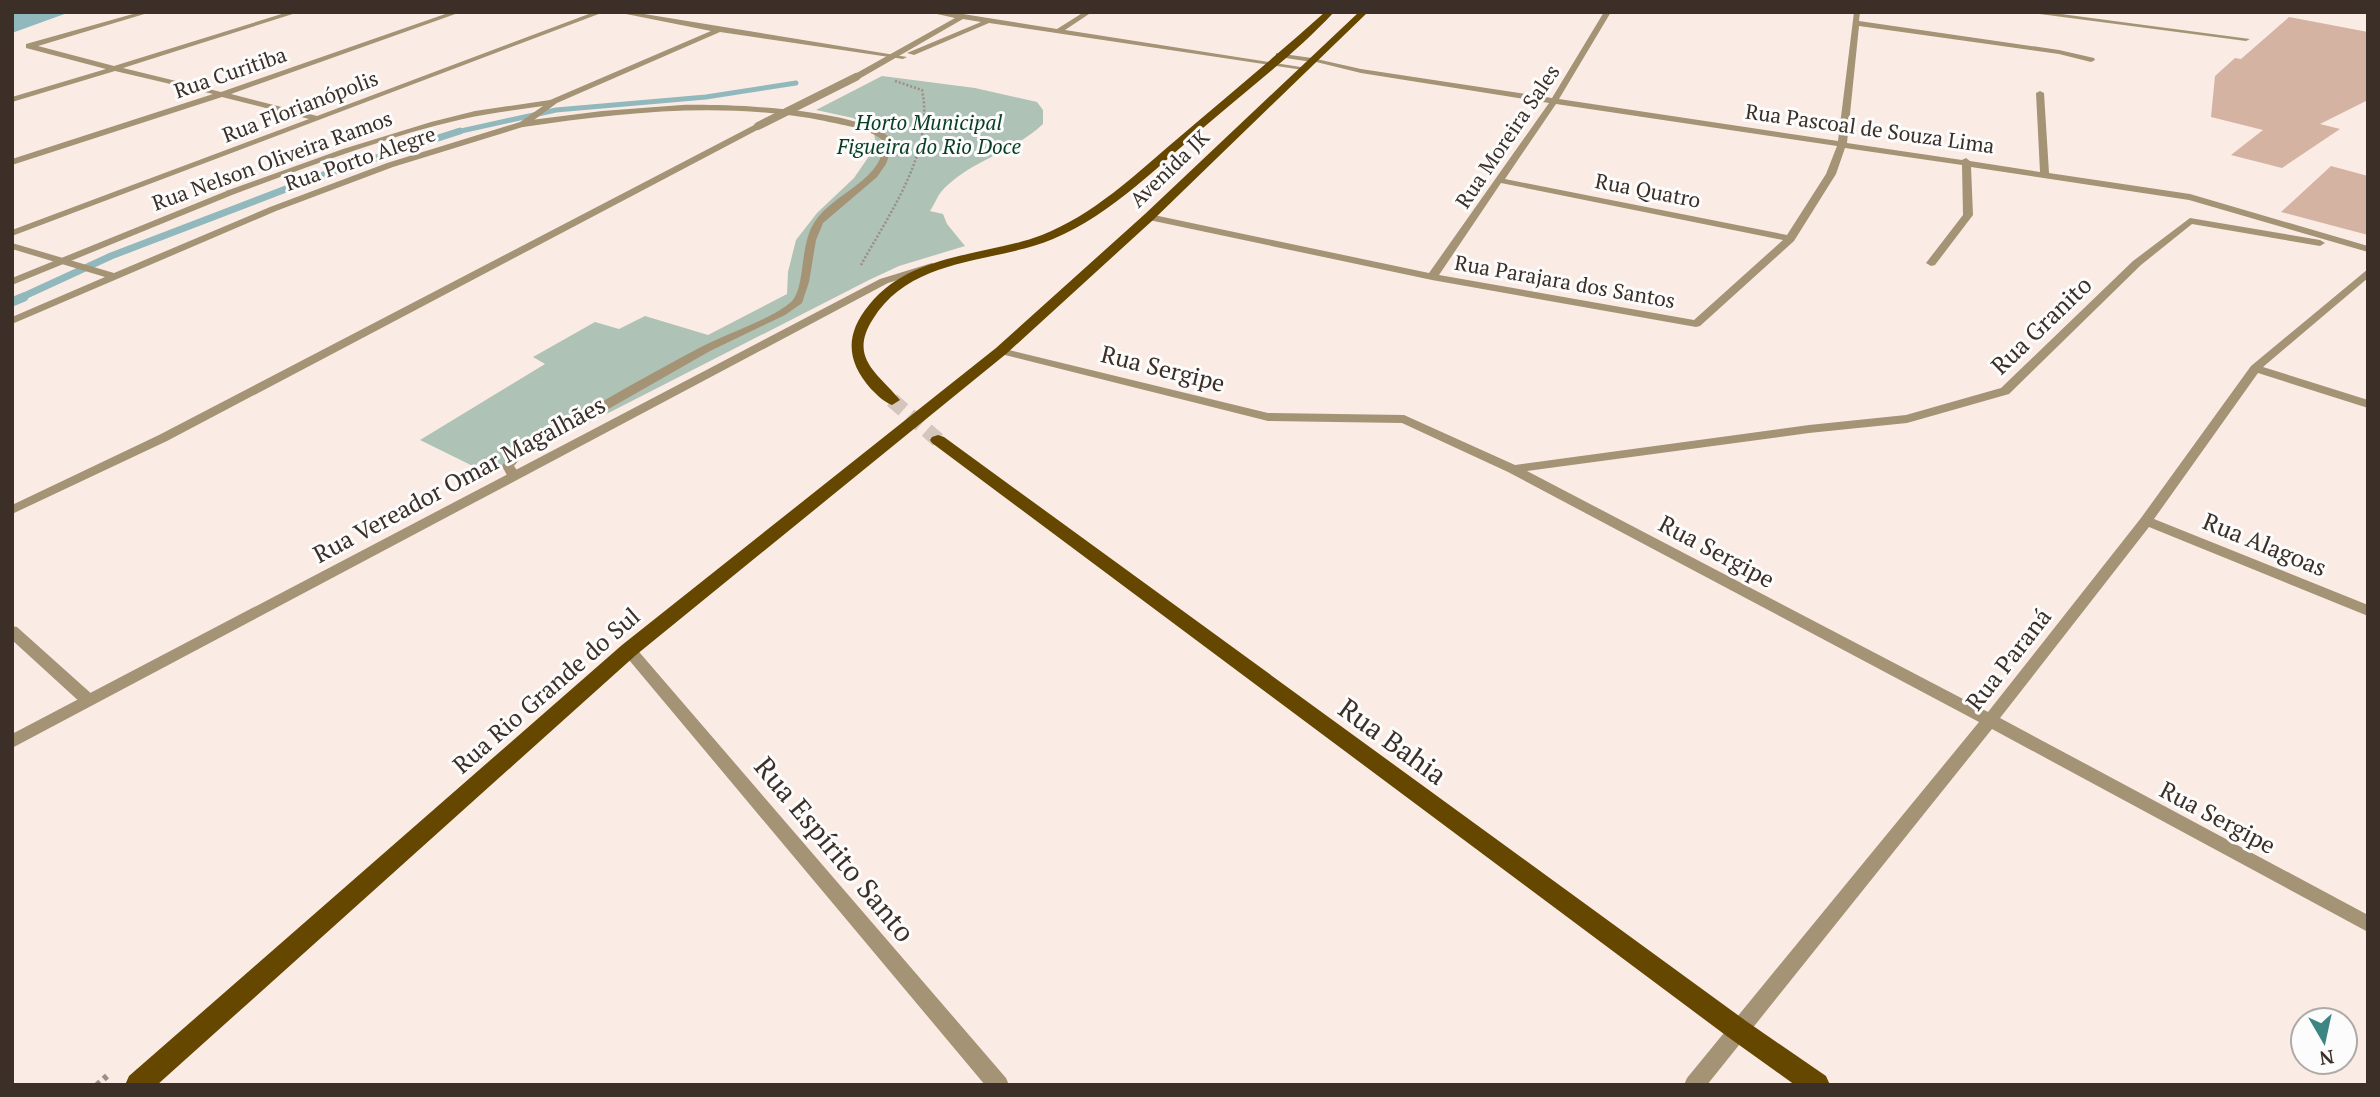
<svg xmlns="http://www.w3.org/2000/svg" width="2380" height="1097" font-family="'PT Serif',serif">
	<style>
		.green { fill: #aec2b5 }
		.water { fill: #91b9bd }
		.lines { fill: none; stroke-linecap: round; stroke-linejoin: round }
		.stream-far2 { stroke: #91b9bd; stroke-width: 5 }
		.stream-far1 { stroke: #91b9bd; stroke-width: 7 }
		.stream { stroke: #91b9bd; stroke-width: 9 }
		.building { fill: #d4b3a2 }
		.primary-tunnel { stroke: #d4c6bf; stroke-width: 15; stroke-dasharray: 15 8; stroke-linecap: butt }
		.path-far1 { stroke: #9c8e87; stroke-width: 2.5; stroke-dasharray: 2 2; stroke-linecap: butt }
		.path { stroke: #9c8e87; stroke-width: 6; stroke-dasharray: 4.5 4.5; stroke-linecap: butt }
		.service { fill: #a49375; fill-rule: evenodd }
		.pedestrian { fill: #a49375; fill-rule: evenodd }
		.minor { fill: #a49375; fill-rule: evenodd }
		.tertiary { fill: #a49375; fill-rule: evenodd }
		.primary { fill: #654700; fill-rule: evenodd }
		.tertiary-bridge { stroke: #a49375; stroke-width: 8 }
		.labels { text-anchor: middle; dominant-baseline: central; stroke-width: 6; stroke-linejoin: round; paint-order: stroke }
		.far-street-label { font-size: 21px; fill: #3c2f28; stroke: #fcfcfc }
		.far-park-label { font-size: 21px; font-style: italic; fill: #073e23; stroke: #fcfcfc }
		.street-label { font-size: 24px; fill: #3c2f28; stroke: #fcfcfc }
		.near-street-label { font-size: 28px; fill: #3c2f28; stroke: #fcfcfc }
	</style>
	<rect width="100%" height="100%" fill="#faece5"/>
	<path class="green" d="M882 76 975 88 1037 102 1043 110V124C1014 152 968 161 941 192 937 197 934 205 930 211L943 214 947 224 965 246 899 266 869 280 489 474 420 440 545 364 533 357 595 322 619 329 645 316 708 335 787 294 788 272 796 240 817 213 854 178 876 146 873 127 853 118 816 110Z"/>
	<path class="water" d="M12 12H70L12 33Z"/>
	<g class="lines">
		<path class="stream-far2" d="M452 133 556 110 706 97 796 83"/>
		<path class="stream-far1" d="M20 298 111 256 317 177 460 131"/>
		<path class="stream" d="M12 302 24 297"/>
	</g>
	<path class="building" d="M2289 17 2368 32V100L2320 124 2340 129 2282 168 2231 155 2263 130 2211 117 2215 76 2235 58 2241 59Z
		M2331 166 2368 176V235L2281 212Z"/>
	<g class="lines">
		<path class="primary-tunnel" d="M892 400 938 440"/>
		<path class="path-far1" d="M861 265C889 214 935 151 922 90L895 81"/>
		<path class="path" d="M97 1085 107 1076"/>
		<path class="service" d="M229 190 232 191V195L12 285V278Z"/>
		<path class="pedestrian" d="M682 105C729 104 862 108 894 141L886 164 877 177 823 223 816 240 809 282 802 303 785 315 710 351 519 460 514 466 521 476 514 480 509 479 502 466 509 454C573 419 636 381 701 347 726 334 773 319 792 301 806 286 799 242 816 220 832 198 860 188 876 166 881 159 883 150 885 142 869 128 846 126 825 121 725 101 624 112 523 127L519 124 523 121 602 111Z"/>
		<path class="minor" d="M140 12H151L38 46 114 66 288 12H299L123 68 221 92 451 12H461L231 94 317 116 594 12H604L12 236V230L309 119 222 97 12 165V159L213 94 115 71 12 102V97L106 69 26 48V44Z
			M616 12H632L907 57 903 59 720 32 557 103 526 126 393 167 276 211 12 324V317L105 277 12 249V243L114 273 270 207 387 163 520 122 543 106C516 110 489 113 463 119 384 137 308 167 232 195H226V191L343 149 431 122 475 111 550 100 711 31Z
			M1604 12H1611L1559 99 1838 141 1854 12H1860L1859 21 2059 50 2094 58 2095 60 2091 62 2059 54 1859 26 1847 143 1962 160 1966 158 1970 161 2040 172 2036 93 2040 91 2044 93 2049 173 2190 194 2368 246V252L2189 200 1971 167 1973 215 1935 265 1931 266 1926 263 1963 215 1962 165 1845 148 1836 174 1794 241 1700 326 1696 327 1432 280 1149 220 1144 217 1149 214 1429 273 1549 103 1361 73 1308 60 1312 58 1361 69 1552 98ZM1556 104 1837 146 1826 174 1787 235 1505 179ZM1501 183 1783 240 1694 320 1439 275Z
			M2024 12H2046L2250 39 2246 41Z
			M2190 218 2320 240 2325 243 2320 246 2192 224 2141 265 2009 394 1907 423 1809 433 1527 471 1988 712 2141 518 2251 366 2368 269V278L2263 367 2368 400V408L2258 373 2154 519 2368 605V616L2149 527 2000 718 2368 915V932L1992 729 1707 1085H1684L1687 1078 1979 722 1508 472 1402 423 1268 421 997 353 995 351 1001 348 1268 413 1404 415 1515 465 1809 425 1906 415 2001 388 2133 261Z
			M12 626 17 627 94 696 96 700 94 704H82L12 640Z
			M629 645 634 646 1006 1078 1009 1085H985L624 654 621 650 624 646Z"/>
		<path class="tertiary" d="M928 12 963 14 1057 29 1084 12H1092L1065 30 1307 68 1303 70 989 23 914 55 907 53 981 22 963 19 859 79H853V75L955 18Z
			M1276 53 1312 58 1316 60 1312 62 1279 57H1276Z
			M758 123 761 124V128L167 441 12 514V505L159 435Z
			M932 263 937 266 936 268 888 283 12 748V734L880 279Z"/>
		<path class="primary" d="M1325 12H1334C1297 52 1252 86 1210 122 1161 163 1113 214 1053 239 993 264 912 256 873 319 848 358 878 373 900 400L892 405C884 402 877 395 871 389 846 361 845 334 869 305 912 252 984 257 1042 235 1093 215 1135 175 1176 140 1225 98 1276 56 1325 12Z
			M1359 12H1368L1153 220 1006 354 636 655 157 1085H125L129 1076 622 645 996 348 1145 214Z
			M938 435 944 437 1746 1021 1826 1076 1830 1085H1795L1728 1037 932 443 930 440 932 437Z"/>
		<path class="tertiary-bridge" d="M758 126 856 77"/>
	</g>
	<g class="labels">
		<g class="far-street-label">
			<text transform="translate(230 72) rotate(-19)">Rua Curitiba</text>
			<text transform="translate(300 106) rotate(-21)">Rua Florianópolis</text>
			<text transform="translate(1870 128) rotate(8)">Rua Pascoal de Souza Lima</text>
			<text transform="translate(1507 136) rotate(-56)">Rua Moreira Sales</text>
			<text transform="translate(360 158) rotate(-19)">Rua Porto Alegre</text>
			<text transform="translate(272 160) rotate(-20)">Rua Nelson Oliveira Ramos</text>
			<text transform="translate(1169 168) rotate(-44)">Avenida JK</text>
			<text transform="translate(1648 190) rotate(11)">Rua Quatro</text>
			<text transform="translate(1565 281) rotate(10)">Rua Parajara dos Santos</text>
		</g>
		<g class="far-park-label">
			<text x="929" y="122">Horto Municipal<tspan x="929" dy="24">Figueira do Rio Doce</tspan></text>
		</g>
		<g class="street-label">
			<text transform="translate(2041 325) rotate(-44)">Rua Granito</text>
			<text transform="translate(1163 368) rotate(14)">Rua Sergipe</text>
			<text transform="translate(459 479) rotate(-28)">Rua Vereador Omar Magalhães</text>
			<text transform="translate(2265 544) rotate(22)">Rua Alagoas</text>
			<text transform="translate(1717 551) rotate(28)">Rua Sergipe</text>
			<text transform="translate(2008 659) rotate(-52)">Rua Paraná</text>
			<text transform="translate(546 690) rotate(-41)">Rua Rio Grande do Sul</text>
			<text transform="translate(2218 817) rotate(28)">Rua Sergipe</text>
		</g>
		<g class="near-street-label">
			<text transform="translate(1393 741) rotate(36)">Rua Bahia</text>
			<text transform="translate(835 849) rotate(50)">Rua Espírito Santo</text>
		</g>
	</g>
	<rect width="2380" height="1097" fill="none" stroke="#3c2f28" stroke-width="28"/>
	<g transform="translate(2324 1041) rotate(171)"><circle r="33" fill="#fcfcfc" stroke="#afaaa7" stroke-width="2"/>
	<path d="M0-5L12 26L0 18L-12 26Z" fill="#3c8583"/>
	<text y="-10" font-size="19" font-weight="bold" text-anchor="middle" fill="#3c2f28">N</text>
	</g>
</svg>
